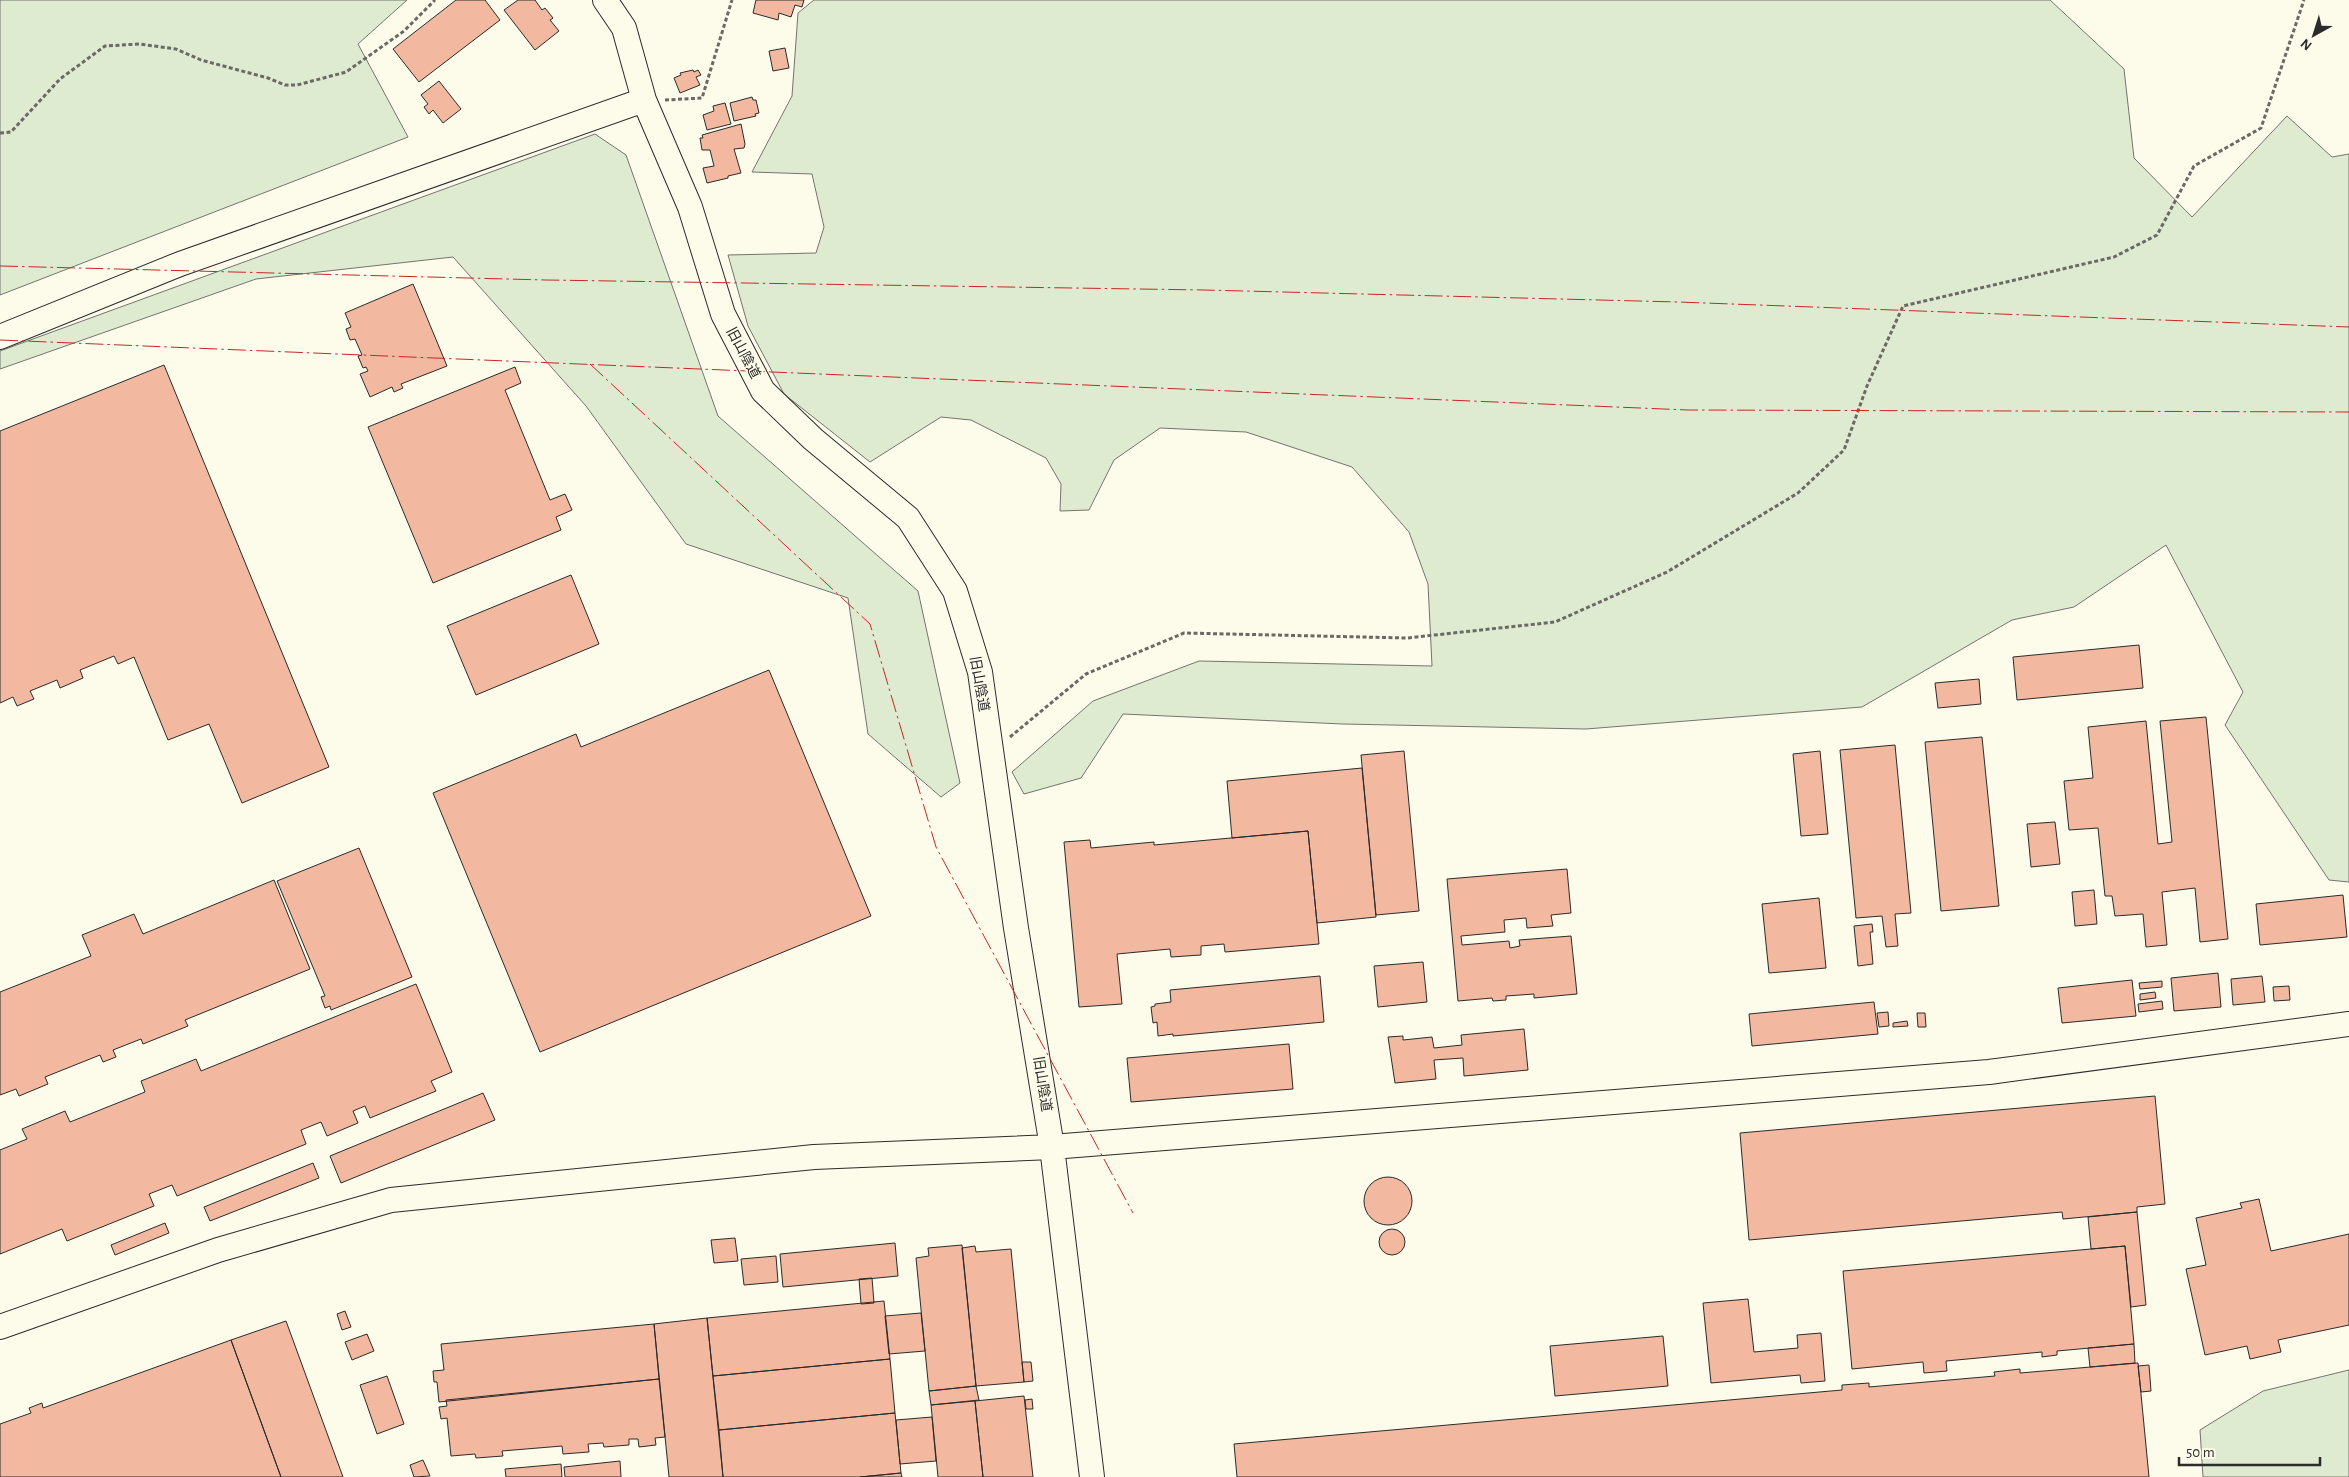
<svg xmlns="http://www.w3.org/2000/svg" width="2349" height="1477" font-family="'Alegreya Sans','Noto Sans JP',sans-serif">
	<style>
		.green { fill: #deebd1; stroke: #74746e }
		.building { fill: #f2b8a0; stroke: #2b2b2b }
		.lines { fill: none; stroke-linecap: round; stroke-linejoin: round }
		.secondary-casing { stroke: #2b2b2b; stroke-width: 26 }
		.path { stroke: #6a6964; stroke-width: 3; stroke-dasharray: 4 2.5; stroke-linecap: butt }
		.secondary { stroke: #fdfbea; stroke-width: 24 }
		.power { stroke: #c62828; stroke-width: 1; stroke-dasharray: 18 4 2.5 4; stroke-linecap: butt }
		.labels { text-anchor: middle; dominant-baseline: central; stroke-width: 4; stroke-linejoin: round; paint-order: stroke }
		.street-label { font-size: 14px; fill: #2b2b2b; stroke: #fdfbea }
	</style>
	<rect width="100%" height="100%" fill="#fdfbea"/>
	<path class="green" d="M0 0H407L358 44 408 137 0 295Z
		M814 0H2050L2124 69 2134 158 2192 217 2287 116 2332 157 2349 154V882L2329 880 2225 725 2243 692 2166 545 2074 607 2012 620 1862 707 1586 729 1343 724 1123 714 1081 778 1024 794 1012 772 1093 701 1199 661 1432 666 1428 584 1409 532 1352 467 1246 432 1160 428 1114 460 1089 510 1060 511 1061 484 1046 458 971 420 941 417 870 462 784 394 748 326 728 255 816 253 824 227 812 174 752 172 792 96 798 13Z
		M595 134 626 155 718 416 918 591 960 783 941 797 868 734 848 598 686 544 586 406 453 257 256 279 0 369V351Z
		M2349 1370V1477H2203L2200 1430 2263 1391Z"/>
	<path class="building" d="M456 0H485L500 20 419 82 393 49Z
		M518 0H535L542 10 545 8 553 18 550 20 559 31 535 50 504 10Z
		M756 0H804L802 7 795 5 791 17 779 13 778 20 753 13Z
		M785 48 789 68 773 71 769 51Z
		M693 70 694 72 698 70 701 75 696 77 700 85 680 93 674 78 681 75 680 73Z
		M439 81 461 109 443 123 433 110 429 114 424 107 428 104 421 95Z
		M752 97 753 100H756L759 113 755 114 756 116 734 121 730 103Z
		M725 103 731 124 707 130 703 115 714 111 713 106Z
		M741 124 745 144 744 148 734 149 741 173 728 176V178L707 183 703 168 714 166 710 150H702L700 138H703L702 135Z
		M413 284 447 366 401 384 403 388 394 392 392 387 370 397 360 374 368 371 366 367 363 368 358 356 362 355 355 339 350 340 346 329 351 327 345 313Z
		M164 365 329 767 242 803 209 724 168 740 134 657 118 664 114 656 80 670 83 678 60 688 57 680 30 691 34 699 17 706 13 697 0 703V431Z
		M515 367 521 383 505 390 550 500 565 494 572 510 556 517 561 530 433 583 368 427Z
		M571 575 599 644 476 695 447 626Z
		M2139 645 2143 688 2017 700 2013 657Z
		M769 670 871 916 540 1052 433 793 576 734 581 747Z
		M1979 679 1981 704 1938 708 1935 683Z
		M2206 717 2228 939 2200 942 2195 888 2162 892 2167 945 2146 947 2143 914 2115 916 2112 896H2105L2098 828 2069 830 2064 781 2093 778 2088 727 2146 721 2158 844 2172 842 2160 721Z
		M1982 737 1999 906 1941 911 1925 742Z
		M1895 745 1911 913 1895 914 1898 946 1886 947 1882 916 1856 918 1840 750Z
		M1404 751 1419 911 1376 915 1361 755Z
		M1820 751 1828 834 1801 836 1793 754Z
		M1362 768 1376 917 1317 923 1308 831 1232 838 1227 781Z
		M2055 822 2060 864 2031 867 2027 824Z
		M1308 831 1319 944 1225 952 1224 944 1201 946V955L1171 957 1170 949 1117 954 1122 1004 1079 1007 1064 842 1090 840 1091 848 1154 842V845Z
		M359 848 412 977 331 1010 330 1006 325 1008 321 997 325 996 277 881Z
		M1567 869 1571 913 1551 915 1553 926 1527 928 1526 918 1504 920 1505 932 1461 936 1462 945 1509 941 1510 948 1520 946 1519 940 1571 936 1577 994 1534 998V994L1506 996V1000L1493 1001 1492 998 1458 1001 1447 879Z
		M274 880 310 969 185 1020 188 1026 143 1044 141 1039 113 1050 116 1057 103 1062 100 1055 45 1077 48 1084 19 1096 16 1089 0 1095V992L91 956 82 935 134 914 143 934Z
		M2094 890 2097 924 2075 926 2072 892Z
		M2343 895 2347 937 2260 945 2256 904Z
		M1819 898 1826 968 1769 973 1762 904Z
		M1872 924 1873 932H1870L1873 964 1858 966 1854 926Z
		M1423 962 1427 1002 1378 1007 1374 966Z
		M2218 973 2221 1007 2174 1011 2171 978Z
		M1320 976 1324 1022 1173 1036V1034L1158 1036 1157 1022 1153 1023 1151 1007 1155 1006V1004L1171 1002 1170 990Z
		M2262 976 2265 1002 2233 1005 2231 979Z
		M2132 980 2136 1016 2062 1023 2058 988Z
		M2162 981V987L2140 989 2139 983Z
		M416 984 452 1072 431 1081 436 1091 370 1118 365 1106 353 1111 358 1123 327 1136 321 1122 301 1130 306 1144 177 1196 172 1185 149 1194 154 1206 67 1241 62 1229 0 1254V1150L27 1139 22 1129 65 1111 70 1122 145 1092 141 1081 196 1059 201 1071Z
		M2289 986 2290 1000 2274 1001 2273 987Z
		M2155 992 2156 998 2140 1000V994Z
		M2162 1001 2163 1009 2139 1012 2138 1004Z
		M1874 1002 1878 1034 1752 1046 1749 1014Z
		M1888 1012 1889 1026 1879 1027 1877 1013Z
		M1917 1013H1925L1926 1027H1918Z
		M1907 1021 1908 1026 1893 1027V1023Z
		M1524 1029 1528 1070 1464 1076 1463 1058 1434 1060 1436 1079 1395 1083 1388 1037 1403 1036V1040L1432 1037 1434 1048 1462 1045 1461 1035Z
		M1289 1044 1293 1089 1131 1102 1127 1058Z
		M483 1093 495 1120 341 1183 330 1156Z
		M2155 1096 2165 1204 2137 1207V1212L2063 1219 2062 1212 1749 1240 1740 1133Z
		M313 1163 319 1178 210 1221 204 1207Z
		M1364 1201a24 24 0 1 1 48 0a24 24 0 1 1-48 0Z
		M2259 1199 2271 1251 2349 1234V1325L2278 1340 2281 1352 2250 1359 2247 1346 2205 1355 2186 1269 2206 1265 2196 1218 2242 1208 2240 1203Z
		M2137 1212 2146 1305 2131 1307 2125 1246 2091 1249 2088 1217Z
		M165 1223 169 1233 115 1255 111 1245Z
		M1379 1242a13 13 0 1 1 26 0a13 13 0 1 1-26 0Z
		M735 1238 738 1261 714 1263 711 1240Z
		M895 1243 898 1276 783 1287 780 1254Z
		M962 1245 976 1386 929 1391 916 1258 929 1256 928 1248Z
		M975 1246 976 1252 1011 1249 1024 1382 976 1386 962 1248Z
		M2125 1246 2134 1344 2057 1351V1355L2042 1357V1352L1946 1361 1947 1371 1924 1373 1923 1362 1852 1369 1843 1271Z
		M776 1256 778 1282 744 1285 741 1259Z
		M872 1278 874 1303 861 1304 859 1279Z
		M1748 1299 1754 1352 1798 1348 1797 1335 1821 1333 1825 1381 1801 1383 1800 1375 1711 1383 1703 1303Z
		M884 1301 890 1359 713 1376 707 1318Z
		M345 1311 351 1327 342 1330 337 1314Z
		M921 1313 925 1351 889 1354 885 1316Z
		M707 1318 723 1477H669L654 1324Z
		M286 1321 343 1477H281L231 1340Z
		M654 1324 659 1379 439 1402 437 1382H434L433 1371 444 1370 441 1344Z
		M367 1334 374 1351 352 1360 345 1342Z
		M1663 1336 1668 1386 1555 1396 1550 1346Z
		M231 1340 281 1477H0V1424L31 1413 29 1408 42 1403 43 1408Z
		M2134 1344 2135 1363 2090 1367 2088 1348Z
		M890 1359 895 1413 719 1430 713 1376Z
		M1022 1362H1031L1033 1381 1024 1382Z
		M2138 1363 2149 1477H1237L1234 1444 1842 1390V1385L1869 1383V1387L1995 1376 1994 1372 2020 1369V1373Z
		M2149 1365 2151 1391 2141 1392 2138 1366Z
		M387 1376 404 1424 377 1434 360 1385Z
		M659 1379 665 1437 655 1438 656 1445 639 1447 638 1439H629V1445L604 1447 603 1443 588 1444 589 1452 563 1454 562 1446 502 1451 503 1456 476 1458 475 1454 451 1456 447 1418 441 1419 439 1407 447 1406 446 1400Z
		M976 1386 979 1400 931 1405 929 1391Z
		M1024 1396 1033 1477H983L975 1401Z
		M1032 1399 1033 1409H1026L1025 1400Z
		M975 1401 983 1477H938L931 1405Z
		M895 1413 901 1473 860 1477H723L719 1430Z
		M932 1417 936 1461 900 1464 896 1420Z
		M423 1460 430 1476 414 1477 410 1465Z
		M620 1461 621 1477H565L564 1467Z
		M561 1464 562 1477H506L505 1469Z
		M901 1473 902 1477H860Z"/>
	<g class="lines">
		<g class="secondary-casing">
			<path id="secondary" d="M605 0 624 28 644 100 690 207 723 314 763 391 813 439 908 518 955 591 980 672 1016 928 1052 1147 1092 1477
				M0 337 180 264 644 100
				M0 1327 218 1250 391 1200 814 1157 1052 1147 1989 1072 2349 1024"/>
		</g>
		<path class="path" d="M665 100 702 98 732 0
			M0 133 11 132 60 79 105 46 139 44 176 49 201 60 268 78 285 85H297L346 72 404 31 435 0
			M1010 737 1086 674 1184 633 1407 638 1555 622 1667 572 1798 493 1844 450 1867 386 1903 306 2114 257 2157 235 2194 166 2261 128 2304 0"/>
		<use href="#secondary" class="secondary"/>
		<path class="power" d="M0 266 546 280 1204 290 1678 302 2349 327
			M0 340 1688 410 2349 412
			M590 364 870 624 936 847 1133 1213"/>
	</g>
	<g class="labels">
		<g class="street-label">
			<text transform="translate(743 353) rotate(62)">旧山陰道</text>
			<text transform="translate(979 684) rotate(80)">旧山陰道</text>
			<text transform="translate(1042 1084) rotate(81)">旧山陰道</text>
		</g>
	</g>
	<g transform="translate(2314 35) rotate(219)" stroke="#fdfbea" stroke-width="4" paint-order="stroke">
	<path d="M0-4L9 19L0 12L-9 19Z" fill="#2b2b2b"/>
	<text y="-8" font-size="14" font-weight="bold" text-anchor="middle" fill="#2b2b2b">N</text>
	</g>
	<path d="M2179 1457v8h141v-8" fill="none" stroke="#2b2b2b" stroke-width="2.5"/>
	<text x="2186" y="1457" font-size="15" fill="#2b2b2b" stroke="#fdfbea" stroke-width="4" paint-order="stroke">50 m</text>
</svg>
